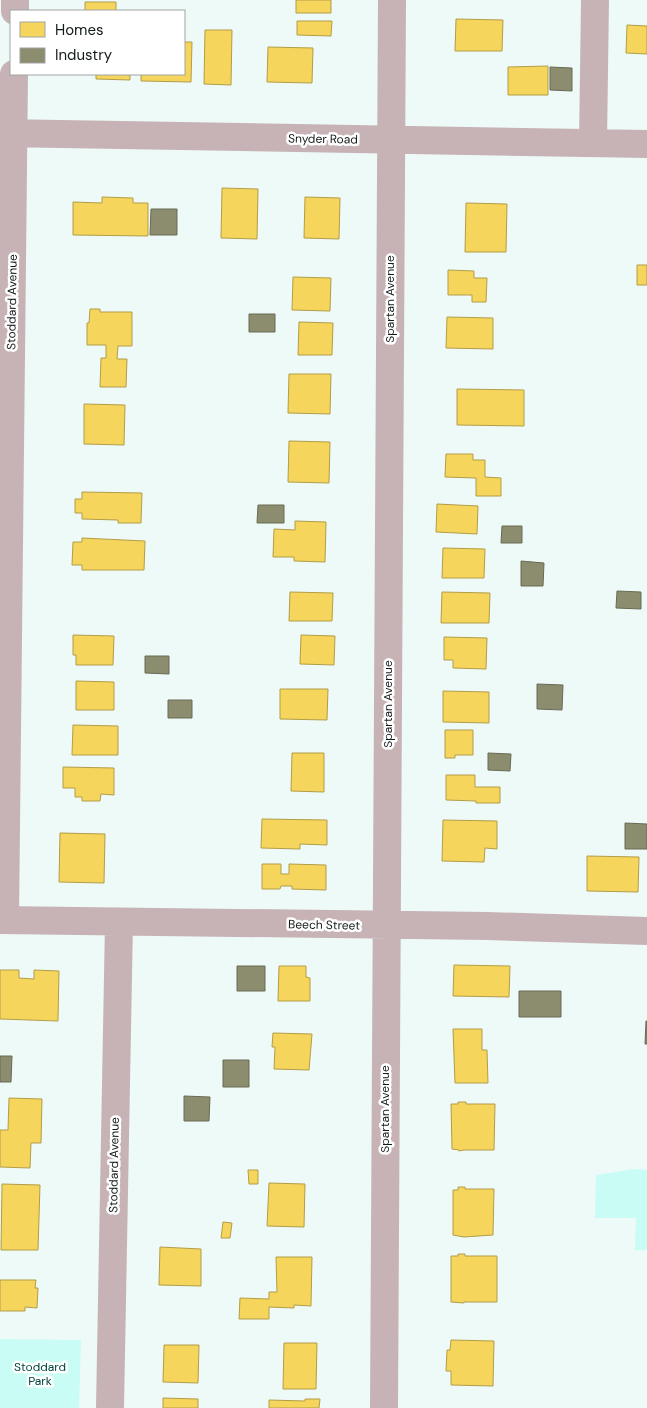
<svg xmlns="http://www.w3.org/2000/svg" width="647" height="1408" font-family="'DM Sans',sans-serif">
	<style>
		.green { fill: #c9fcf5 }
		.homes { fill: #f6d55c; stroke: #b29d48 }
		.industry { fill: #8c8c6e; stroke: #686a54 }
		.lines { fill: none; stroke-linecap: round; stroke-linejoin: round }
		.minor { stroke: #c7b3b6; stroke-width: 28 }
		.labels { text-anchor: middle; dominant-baseline: central; stroke-width: 5; stroke-linejoin: round; paint-order: stroke }
		.street-label { font-size: 12px; fill: #131a19; stroke: #fff }
		.park-label { font-size: 12px; fill: #004540; stroke: #fff }
	</style>
	<rect width="100%" height="100%" fill="#eefaf8"/>
	<path class="green" d="M634 1169 647 1170V1250H635L636 1218H595L596 1175Z
		M0 1339 81 1340 79 1408H0Z"/>
	<path class="homes" d="M296 0H331V13H296Z
		M85 2H116V11H85Z
		M456 19 503 20 502 51H455Z
		M297 21H332L331 36 297 35Z
		M627 25 647 26V54L626 53Z
		M205 30H232L231 85 204 84Z
		M184 42H192L191 82 141 81V74H184Z
		M268 47 313 48 312 83 267 82Z
		M548 66V95H508V67Z
		M96 74H130V80L96 79Z
		M222 188 258 189 257 239 221 238Z
		M102 197 133 198V203H148V236L73 235V202L102 203Z
		M305 197 340 198 339 239 304 238Z
		M466 203 507 204 506 252H465Z
		M637 265H647V285H637Z
		M448 270 474 271V278H487L486 302H472V295H448Z
		M293 277 331 278 330 311 292 310Z
		M90 309H100V312H132V346H118L117 359H127L126 387H100L101 358H106V345H87V323H89Z
		M447 317 493 318V349L446 348Z
		M299 322 333 323 332 355H298Z
		M289 374H331L330 414 288 413Z
		M457 389 524 390V426L457 425Z
		M84 404 125 405 124 445 84 444Z
		M289 441 330 442 329 483 288 482Z
		M446 454H473V460H485V477L501 478V496H476V478L445 477Z
		M82 492 142 493 141 523H118V520L82 519V513H75V499H82Z
		M437 504 478 506 477 534 436 532Z
		M295 521 326 522 325 562 294 561V557H273L274 529 295 530Z
		M82 538 145 541 144 570H82V565H72L73 542H82Z
		M443 548 485 549 484 578H442Z
		M290 592 333 593 332 621H289Z
		M442 592 490 593 489 623H441Z
		M73 635 114 636 113 665H76V655H73Z
		M301 635 335 636 334 665 300 664Z
		M444 637 487 638 486 669 453 668V660H444Z
		M76 681 114 682V710H76Z
		M280 689H328L327 720 280 719Z
		M443 691 489 692V723L443 722Z
		M73 725 118 726V755H72Z
		M445 730H473V755H455V758H445Z
		M292 753H324V792L291 791Z
		M63 767 114 768V795L101 794 100 801H82V797H75V788H63Z
		M446 775H475V787H500V803H476V801L446 800Z
		M262 819 327 820V845L300 844V849L261 848Z
		M443 820 497 821V849L485 848 484 862 442 861Z
		M60 833 105 834 104 883 59 882Z
		M587 856 639 857 638 892 587 891Z
		M262 864H281V874H289V864L326 865V890L292 889V886H281L280 889H262Z
		M454 965 510 966 509 997 453 996Z
		M279 966H306V977L310 978V1001H278Z
		M0 970H19V978L34 979V970L59 971 58 1021 0 1019Z
		M453 1029H482V1050H487L488 1083H455Z
		M273 1033 312 1034 309 1070 274 1069 275 1047H272Z
		M9 1098 42 1099 41 1143H31L30 1168 0 1167V1130H8Z
		M458 1102H466V1104H495L494 1150H464L459 1151V1150L452 1149 451 1104H458Z
		M248 1170H258V1184H249Z
		M269 1183 305 1184 304 1227 267 1226Z
		M2 1184 40 1185 38 1250H1Z
		M458 1187H465V1189H494L493 1235 464 1237 453 1235V1190H458Z
		M223 1222 232 1223 230 1238H221Z
		M160 1247 201 1249V1286L159 1285Z
		M458 1254H465V1256H497V1302H464V1303L451 1302V1256H458Z
		M276 1257H312L311 1306 294 1305V1308L269 1307V1319H239L240 1298 269 1299V1292H277Z
		M0 1280H36L35 1288H38L37 1308 25 1307V1311H0Z
		M451 1340 494 1341 493 1386 451 1385V1371H446L447 1350H450Z
		M284 1343H317L316 1389H283Z
		M164 1345H199L198 1383 163 1382Z
		M163 1398 198 1399V1408H163Z
		M305 1399H320L319 1408H269V1400L305 1401Z"/>
	<path class="industry" d="M550 67 572 68V91L550 90Z
		M151 209H177V235H150Z
		M249 314H275V332H249Z
		M258 505H284V523H257Z
		M502 526H522V543H501Z
		M521 561 544 563 543 586H521Z
		M617 591 641 592V609L616 608Z
		M145 656H169V674L145 673Z
		M537 684 563 685 562 710 537 709Z
		M168 700H192V718H168Z
		M488 753 511 754 510 771 488 770Z
		M625 823 647 824V849H625Z
		M237 966H265V991H237Z
		M519 991H561V1017H519Z
		M646 1021H647V1044H645Z
		M0 1056H12L11 1082H0Z
		M223 1060H249V1087H223Z
		M184 1096 210 1097 209 1121H184Z"/>
	<g class="lines">
		<path class="minor" d="M15 11V0
			M0 133 647 144
			M593 143 595 0
			M0 920 488 926 647 931
			M5 920 14 74
			M110 1408 119 922
			M384 1408 392 0"/>
	</g>
	<g class="labels">
		<g class="street-label">
			<text transform="translate(323 139) rotate(1)">Snyder Road</text>
			<text transform="translate(390 299) rotate(-90)">Spartan Avenue</text>
			<text transform="translate(12 302) rotate(-89)">Stoddard Avenue</text>
			<text transform="translate(388 704) rotate(-90)">Spartan Avenue</text>
			<text transform="translate(324 925) rotate(1)">Beech Street</text>
			<text transform="translate(385 1109) rotate(-90)">Spartan Avenue</text>
			<text transform="translate(114 1165) rotate(-89)">Stoddard Avenue</text>
		</g>
		<g class="park-label">
			<text x="40" y="1367">Stoddard<tspan x="40" dy="14">Park</tspan></text>
		</g>
	</g>
	<rect x="10" y="10" width="175" height="65" fill="#ffffff" stroke="#a1a3a3"/>
	<rect x="20" y="22" width="25" height="15" fill="#f6d55c" stroke="#a1a3a3"/>
	<text x="55" y="35" font-size="15" fill="#131a19">Homes</text>
	<rect x="20" y="48" width="25" height="15" fill="#8c8c6e" stroke="#a1a3a3"/>
	<text x="55" y="60" font-size="15" fill="#131a19">Industry</text>
</svg>
